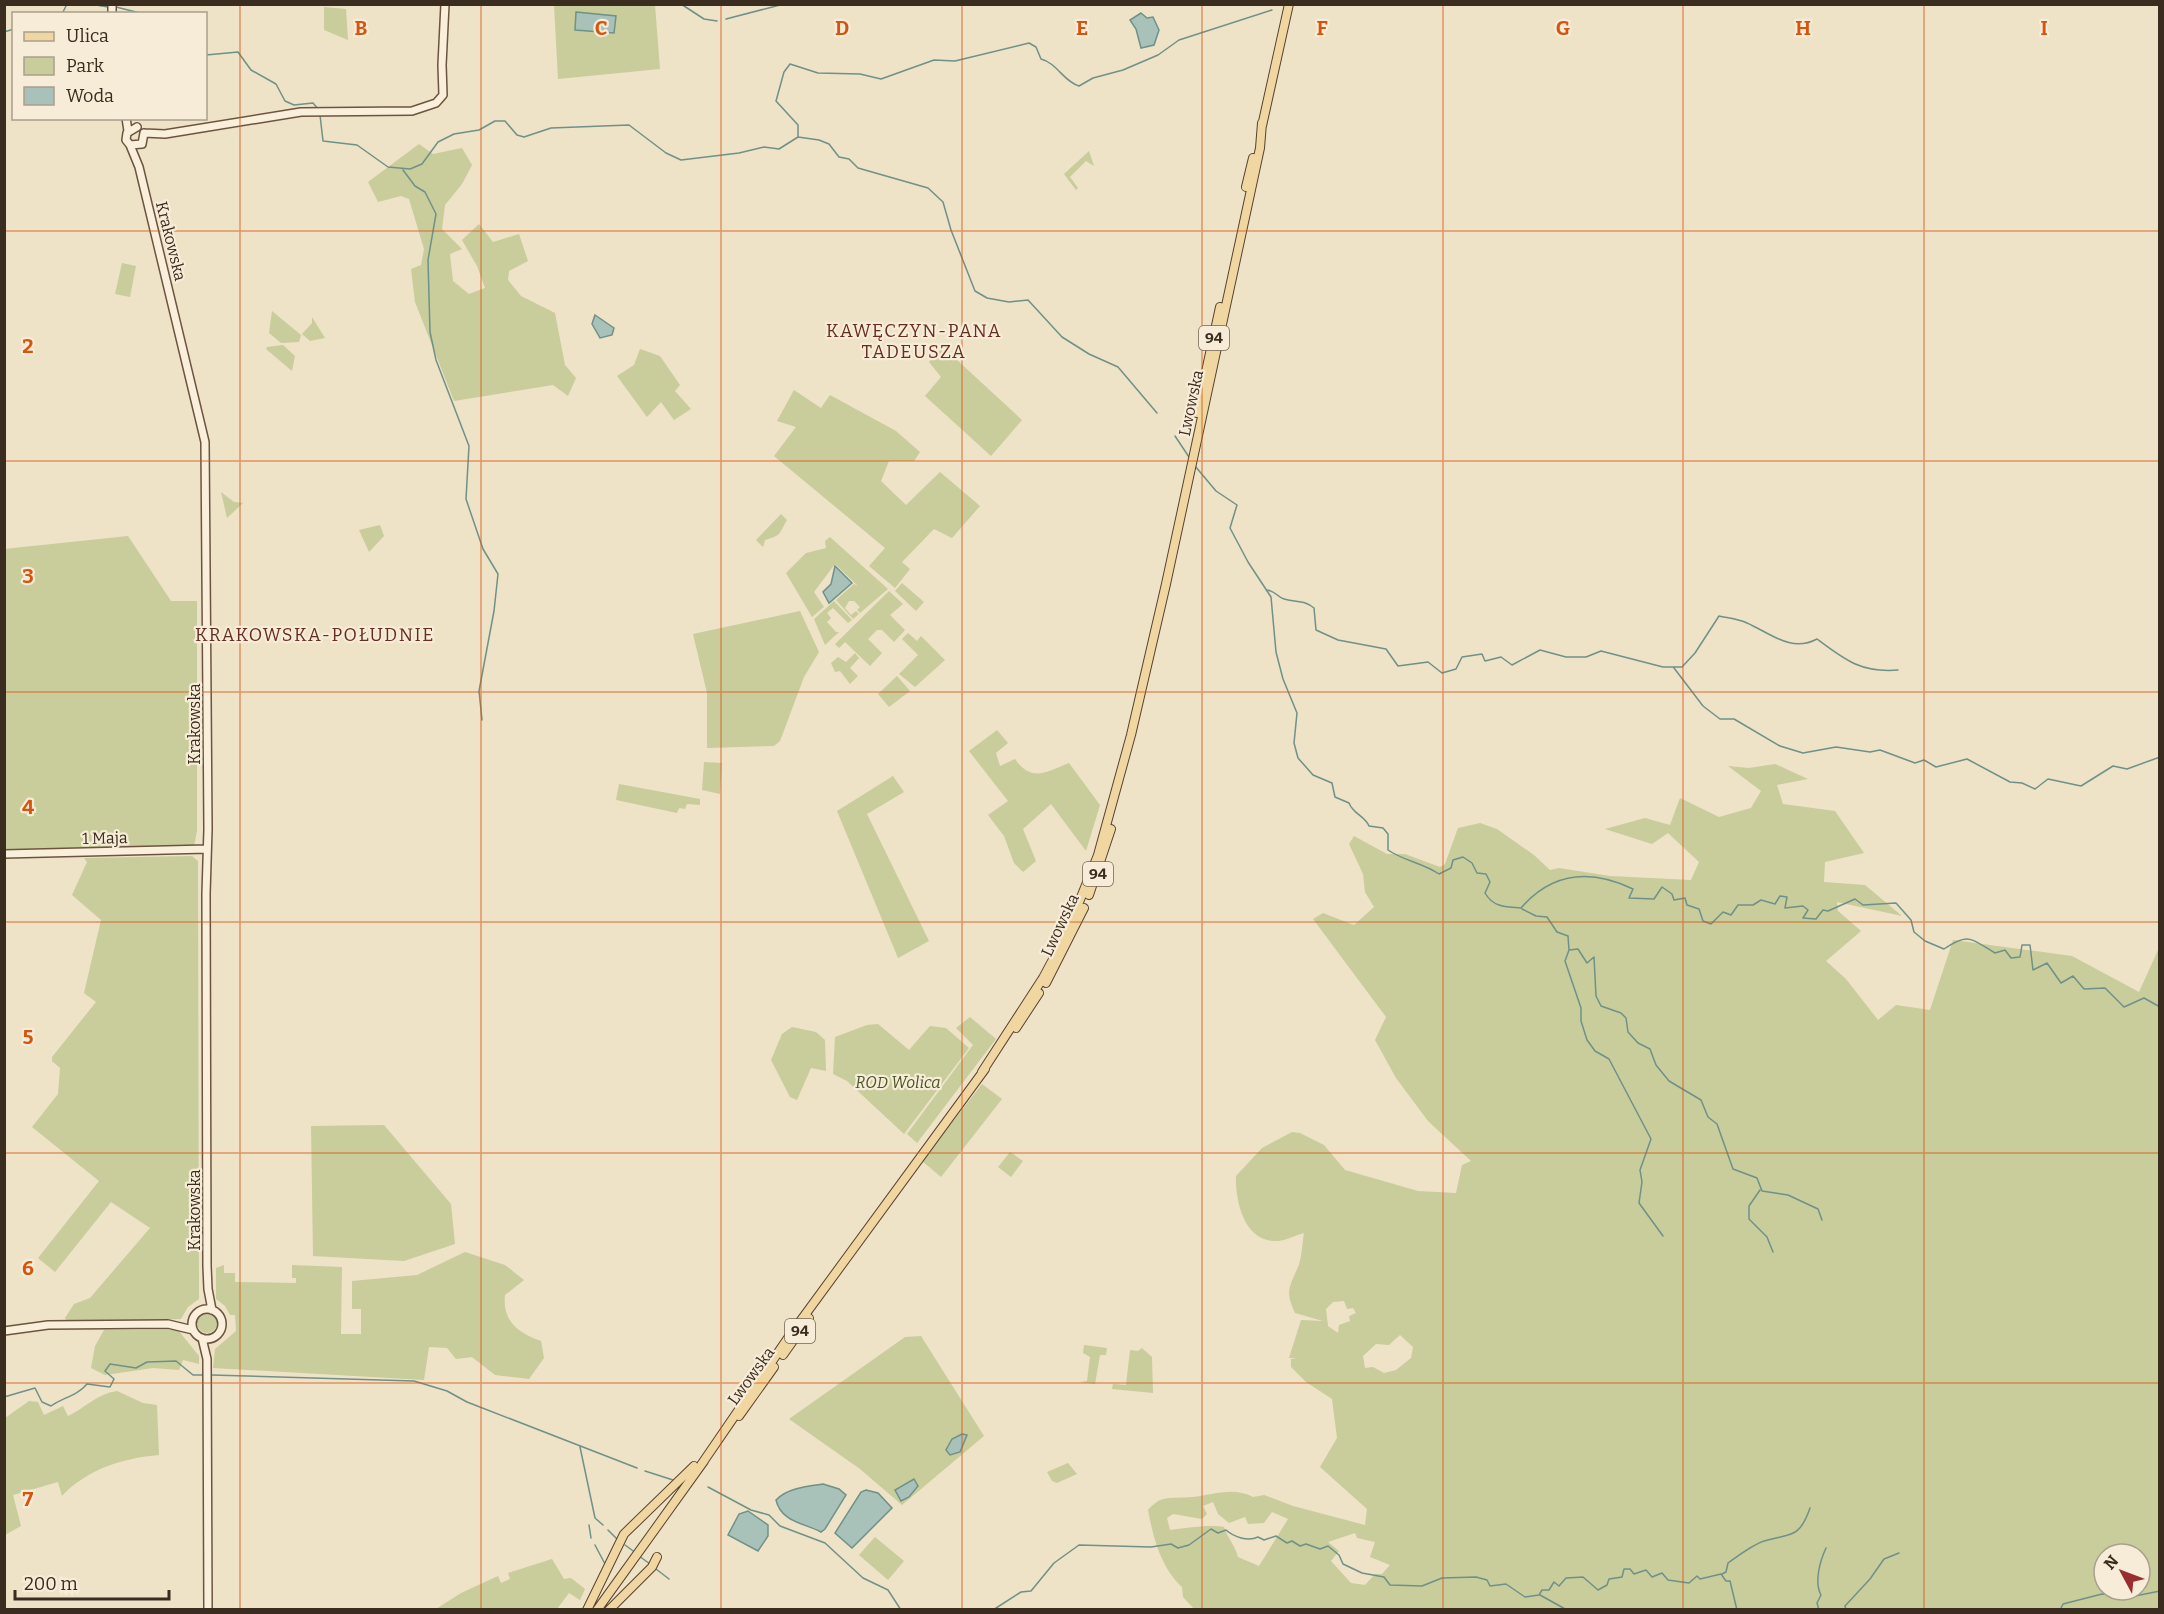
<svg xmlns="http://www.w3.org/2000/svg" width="2164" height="1614" font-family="Bitter,serif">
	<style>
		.green { fill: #c8cd9b; fill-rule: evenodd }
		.water { fill: #a8c2ba; stroke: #6f9188; stroke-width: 1.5 }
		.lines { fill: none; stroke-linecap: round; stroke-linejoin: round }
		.stream { stroke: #6f9188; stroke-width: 1.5 }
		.secondary-casing { stroke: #6c5540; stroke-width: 10 }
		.primary-casing { stroke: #584230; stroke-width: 10 }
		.secondary { stroke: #f9efdb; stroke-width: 7 }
		.primary { stroke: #f0d6a0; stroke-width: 8 }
		.grid { fill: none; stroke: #d7540e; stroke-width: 1.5; stroke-opacity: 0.55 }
		.labels { text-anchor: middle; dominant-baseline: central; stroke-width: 4.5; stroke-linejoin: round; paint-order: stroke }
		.shield { fill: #f6ecd7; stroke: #736657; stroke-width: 1.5 }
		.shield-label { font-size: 15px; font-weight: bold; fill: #3b2c20 }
		.street-label { font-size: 16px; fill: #3b2c20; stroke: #f6ecd7 }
		.park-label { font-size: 16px; font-style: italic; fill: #4c5727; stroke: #f6ecd7 }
		.neighbourhood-label { font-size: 18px; letter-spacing: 1.5px; fill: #672d20; stroke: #f6ecd7 }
		.grid-label { font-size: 20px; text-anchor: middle; font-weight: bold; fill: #d7540e; stroke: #f6ecd7; stroke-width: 4.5; stroke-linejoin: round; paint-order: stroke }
	</style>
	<rect width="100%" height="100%" fill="#eee2c7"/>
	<path class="green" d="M554 5H655L660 69 558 79Z
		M324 7 346 9 348 40 324 30Z
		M419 144 433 154 462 148 472 165 462 184 445 205 442 229 462 249 450 254 453 281 469 294 485 288 477 266 462 240 479 224 493 242 519 234 528 261 509 271 508 280 521 296 555 313 565 365 576 378 568 396 553 385 454 401 415 302 411 269 421 265 424 249 409 199 401 196 378 202 368 182Z
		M1089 151 1094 166 1086 161 1070 177 1078 188 1076 190 1064 174Z
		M122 263 136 266 130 297 115 294Z
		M272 311 301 335 299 342 281 343 269 333Z
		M312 317 325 338 310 341 302 334 312 323Z
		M283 345 295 356 292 371 266 349 267 347Z
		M943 347 1022 420 991 456 925 396 941 377 929 362Z
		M640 349 660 356 680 385 675 391 691 409 674 420 661 402 647 417 617 376 634 365Z
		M794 390 821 408 830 395 896 431 920 452 914 461H889L881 481 906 505 940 472 980 506 952 538 934 529 902 562 910 569 895 588 869 566 885 548 774 456 796 427 777 421Z
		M221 492 234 502 243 503 227 518Z
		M781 514 787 520C778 536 781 535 765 540L763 547 756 540Z
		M380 525 384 536 369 552 359 530Z
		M128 536 171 601H197V831L194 846 5 851 4 549Z
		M830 537 888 589 860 613 857 610 860 607 854 601H849L845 608 851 615 856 611 859 614 853 619 836 600 854 584 858 586 835 564 814 592 824 607 812 617 786 573 806 553 826 548 825 541Z
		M902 583 924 602 916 611 895 591Z
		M889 591 903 604 890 615 905 630 894 642 882 630H877L868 639 882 653 870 666 845 642 839 648 835 644Z
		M834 601 852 620 848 623 833 608 827 613 831 618 827 622 836 632H839L825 645 814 619Z
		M800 611 819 652 804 677 780 741 774 746 707 748V693L693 634Z
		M908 633 917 641 921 636 945 660 915 687 899 674 918 655 902 639Z
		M855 653 859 658 850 668 858 676 850 684 840 671 835 672 831 663 838 657 846 662Z
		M897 676 910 691 889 707 878 694Z
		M997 730 1008 743 996 753 1000 766 1015 759C1032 783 1046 772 1069 763L1100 805 1086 851 1051 804 1023 829 1036 861 1023 872 1014 863 1004 836 988 815 1008 801 969 751Z
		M704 762 722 763 720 794 702 790Z
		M1775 764 1808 779 1777 785 1783 804 1835 811 1864 853 1825 862 1824 882 1865 885 1902 916 1837 902 1838 911 1861 931 1826 961 1846 979 1878 1020 1896 1005 1930 1010 1953 940 2072 956 2139 992 2159 948V1609H1194L1183 1597 1182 1587C1161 1568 1153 1537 1148 1510 1152 1505 1157 1501 1163 1499 1172 1497 1183 1498 1192 1497 1213 1495 1233 1486 1253 1497L1264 1495 1293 1506 1365 1525 1367 1509 1320 1467 1337 1438 1332 1399 1306 1382 1291 1367V1359L1297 1358H1289L1301 1320 1323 1321 1295 1313C1285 1291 1289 1288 1298 1267 1302 1258 1302 1244 1304 1233 1296 1235 1285 1241 1277 1241 1244 1243 1235 1200 1236 1176L1262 1148 1292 1132 1300 1133 1324 1145 1345 1170 1418 1191 1456 1193 1462 1165 1471 1161 1428 1121 1396 1078 1375 1040 1386 1017 1313 919 1323 913 1354 925 1374 907 1365 892 1363 874 1349 844 1354 836 1387 854H1405L1440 867 1445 864 1458 828 1480 823 1497 829 1534 855 1550 870 1559 868 1610 876 1691 880 1699 862 1668 833 1652 844 1605 829 1645 818 1670 825 1680 798 1719 817 1751 808 1761 791 1728 766 1749 768ZM1344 1301 1347 1309 1353 1308 1356 1313 1349 1316 1350 1321 1339 1325 1338 1333 1328 1326 1326 1309 1333 1302ZM1400 1335 1413 1347 1411 1358 1396 1370 1384 1373 1373 1367 1365 1368 1363 1356 1376 1344 1389 1345ZM1213 1502 1218 1514 1229 1523 1245 1517 1248 1524 1264 1523 1272 1512 1288 1519 1259 1566 1238 1557C1235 1545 1228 1539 1224 1527 1212 1524 1183 1528 1170 1530L1167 1518 1173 1514 1202 1519 1207 1514 1203 1506ZM1355 1533 1357 1538 1375 1542 1370 1557 1390 1565 1382 1574H1375L1365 1585 1351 1583 1331 1561 1339 1551 1328 1542ZM2104 1554H2140V1590H2104Z
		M893 776 904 792 867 814 929 941 898 958 837 811Z
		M619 784 700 799V805L687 804 685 809 679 808 677 813 616 800Z
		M192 856 198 861 199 1299 188 1307 181 1319 67 1322 65 1318 74 1304 90 1298 150 1228 111 1202 55 1272 38 1258 99 1181 32 1127 58 1094 60 1068 52 1061V1057L96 1002 84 993 101 920 72 895 87 862 84 858Z
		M970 1017 996 1039 917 1143 907 1134 973 1045 956 1028Z
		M878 1024 909 1050 930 1026 946 1028 969 1048 904 1134 847 1081 833 1074 835 1037 867 1025Z
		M792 1027 816 1032 825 1040 826 1071 811 1068 797 1100 790 1097 771 1060 782 1034Z
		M982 1084 1002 1099 941 1177 922 1161Z
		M384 1125 451 1204 455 1244 404 1261 313 1256 311 1126Z
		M1010 1152 1023 1161 1011 1177 998 1167Z
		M465 1252 505 1265 524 1280 505 1295C502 1322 519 1333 541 1341L544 1358 529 1379 495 1375 472 1357 456 1359 447 1348 429 1347 424 1380 213 1368 215 1349 236 1331 235 1315H230L225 1306 216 1299V1268L224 1265V1273H235V1282L296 1283V1278H292V1265L342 1267 341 1334H361V1309H352V1281L417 1275Z
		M197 1323a10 10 0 1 1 20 0a10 10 0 1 1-20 0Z
		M104 1330H178L199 1356V1364L183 1360 179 1370 153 1368 105 1375 91 1368 95 1346Z
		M921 1336 984 1436 902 1505 860 1469 789 1419 905 1337Z
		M1084 1345 1107 1348 1106 1355H1100L1095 1384 1080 1382 1087 1381 1090 1357 1083 1353Z
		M1142 1348 1152 1357 1153 1393 1112 1389 1113 1384 1126 1385 1130 1350 1138 1351Z
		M117 1391 143 1403 157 1405 159 1455C123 1458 87 1469 62 1496L58 1482 13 1495 21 1526 5 1535V1418L29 1401 38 1402 44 1415 63 1406 68 1416C85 1408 97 1394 117 1391Z
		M1068 1463 1077 1474 1057 1483 1052 1481 1047 1472Z
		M875 1537 904 1561 888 1580 859 1555Z
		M552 1559 564 1579 571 1578 585 1589 580 1600 569 1593 557 1609H436L461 1593 498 1576 501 1583 510 1579 508 1573Z"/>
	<path class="water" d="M576 12 616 16 614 33 575 30Z
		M1141 13 1147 18 1153 17 1159 30 1154 45 1141 48 1136 29 1130 20Z
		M595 315 614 328 612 335 600 338 592 324Z
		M835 566 852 583 829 603 823 592 831 584Z
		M962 1434 967 1435 960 1452 950 1455 946 1450 952 1439Z
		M914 1479 918 1486 909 1497 901 1501 895 1490Z
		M823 1484 839 1489 846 1495 825 1529 821 1532C804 1523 781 1522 776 1500 787 1488 808 1486 823 1484Z
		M866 1490 878 1493 892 1508 852 1548 835 1533 861 1492Z
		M748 1511 768 1525V1536L758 1551 728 1535 739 1514Z"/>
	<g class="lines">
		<path class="stream" d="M90 4 108 7
			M681 4 704 19 717 21
			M1297 5 1298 4
			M116 7 144 14
			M62 14 67 4
			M726 19 780 5 804 4
			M4 32 14 29
			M206 55 238 52 251 70 276 84 285 101 294 105 313 103 319 110
			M320 115 323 141 357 145 388 167 410 169 422 164 438 142 454 134 479 130 495 121H505L517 135 524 137 551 128 629 125 666 153 681 160 739 153 764 147 779 149 798 137V125L776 101 784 72 790 64 818 73 860 74 881 79 934 60 955 61 1029 43 1036 47 1041 59C1057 63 1064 82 1079 86L1093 78 1123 70 1158 55 1179 40 1272 10
			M798 137 819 140 829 144 839 157 849 159 858 168 928 188 943 202 951 230 975 291 987 298 1009 302 1028 300 1062 337 1089 354 1118 367 1157 413
			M403 170 415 186 425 192 436 214 428 260 430 332 436 360 469 446 466 499 483 549 498 574 494 611 479 691 482 720
			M1175 436 1189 457
			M1195 466 1216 491 1237 505 1230 528 1248 562 1271 597 1276 652 1283 679 1297 713 1294 743 1298 758 1313 775 1332 783 1335 797 1349 803C1353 814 1365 816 1369 826L1383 828 1388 834V850C1404 861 1423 863 1439 874L1451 868 1453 860 1463 857 1472 863 1477 873 1486 874 1490 882 1485 893C1493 907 1505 907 1521 908 1553 871 1591 869 1633 889L1629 898 1654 899 1662 887 1672 894 1674 900 1685 898 1687 905 1699 909 1703 921 1711 924 1723 912 1731 915 1738 905H1753L1761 900 1775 904 1780 896 1787 897 1785 908 1803 906 1808 910 1803 918 1816 919 1823 910 1828 911 1855 899 1863 905 1896 903 1911 920 1914 932 1925 941 1944 949C1969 932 1971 939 1995 953L2005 950 2011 958 2020 957 2022 945H2030L2033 970 2047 963 2061 983 2073 976 2084 989 2105 988 2124 1007 2144 998 2160 1007
			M1266 590C1275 590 1277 597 1284 599 1297 603 1303 599 1314 608L1316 630 1338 640 1386 649 1398 666 1428 662 1442 673 1456 669 1462 657 1482 654 1485 661 1501 657 1512 665 1540 650 1566 657H1586L1601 651 1663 667H1682L1695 653 1719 616C1728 618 1739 619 1747 623 1770 633 1791 653 1817 639 1845 660 1861 673 1898 670
			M1674 668 1703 706 1720 719H1734L1780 746 1803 753 1836 747 1870 752 1880 750 1915 763 1924 760 1936 767 1967 759 2010 782 2022 783 2035 789 2048 779 2081 786 2113 766 2127 769 2160 757
			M1522 909 1536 916 1547 917 1557 932 1568 936 1569 950 1578 949 1587 963 1594 957 1596 996 1601 1006 1621 1013 1626 1018 1628 1032 1638 1043 1650 1049 1656 1065 1669 1081 1701 1100 1708 1117 1717 1124 1733 1169 1757 1178 1762 1191 1788 1195 1818 1209 1822 1220
			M1569 950 1565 961 1581 1008V1021L1587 1040 1595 1051 1609 1059 1651 1139 1640 1170 1642 1182 1639 1203 1663 1236
			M1760 1190 1749 1206V1219L1767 1237 1773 1252
			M211 1375 414 1381 447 1391 467 1402 637 1468
			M4 1397 35 1388 42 1402 51 1406C64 1397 77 1396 87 1384L110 1387 114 1379 105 1371 110 1364 136 1368 147 1362 176 1361 193 1375H203
			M580 1447 595 1518 603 1525
			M645 1471 673 1480
			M708 1487 751 1510 769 1515 780 1526 825 1543 863 1578 888 1590 901 1610
			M589 1525 591 1538
			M608 1530 617 1539
			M595 1545 605 1564
			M625 1545 636 1553
			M639 1556 650 1564
			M656 1569 669 1579
			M1722 1574 1726 1572 1728 1563C1738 1556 1752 1545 1764 1541 1790 1533 1799 1540 1810 1508
			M1540 1595 1567 1610
			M619 1609V1610
			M993 1610 1021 1592 1031 1591 1054 1563 1079 1545 1151 1547 1171 1544 1178 1548 1189 1545 1211 1529 1218 1533 1226 1530C1234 1537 1248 1542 1258 1537L1264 1540 1276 1536 1287 1543 1292 1541 1300 1546 1306 1544 1320 1549 1328 1546 1339 1555 1343 1564 1362 1573 1384 1577 1390 1585 1422 1586 1442 1578 1476 1577 1487 1580 1490 1586 1506 1584 1525 1597 1539 1595 1542 1590H1549L1554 1582 1559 1586 1566 1578 1583 1577 1598 1590 1607 1585 1609 1579 1622 1577 1624 1569H1630L1634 1574 1646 1570 1652 1577 1662 1573 1668 1580 1689 1583 1697 1576 1700 1579 1721 1574 1726 1581H1730L1737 1610
			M1819 1610 1817 1603 1821 1595C1814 1582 1820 1561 1826 1548
			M1846 1610 1845 1606 1870 1579 1884 1559 1899 1553
			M1955 1610H1958
			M2060 1610 2063 1604 2102 1594 2135 1596 2160 1591"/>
		<g class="secondary-casing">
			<path id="secondary" d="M112 14V4
				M126 118 128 131
				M137 127 127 133 126 140 130 145 142 144 144 133
				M144 133 165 134 301 112 412 111 436 103 443 95 442 65 445 4
				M130 145 139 167 205 442 208 829 206 894 207 1266 208 1289 212 1310
				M4 854 207 849
				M192 1324a15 15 0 1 1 30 0a15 15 0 1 1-30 0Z
				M4 1331 48 1325 168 1324 193 1330
				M202 1338 207 1359 208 1610"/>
		</g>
		<g class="primary-casing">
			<path id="primary" d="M1262 126 1289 4
				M1246 187 1253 158
				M1197 413 1220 307
				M1089 895 1111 829
				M1046 983 1084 908
				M1016 1028 1039 993
				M982 1072 1043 978 1065 937 1098 855 1131 735 1166 584 1260 148 1262 123
				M783 1355 809 1318
				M739 1416 774 1367
				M701 1465 788 1338 985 1069
				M587 1610 624 1534 694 1466
				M597 1610 704 1461
				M609 1610 652 1567 657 1557"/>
		</g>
		<use href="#secondary" class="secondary"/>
		<use href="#primary" class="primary"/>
	</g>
	<path class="grid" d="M240 4V1610M481 4V1610M721 4V1610M962 4V1610M1202 4V1610M1443 4V1610M1683 4V1610M1924 4V1610M4 231H2160M4 461H2160M4 692H2160M4 922H2160M4 1153H2160M4 1383H2160"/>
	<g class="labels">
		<g class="shield">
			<rect x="1199" y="326" width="30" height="24" rx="4.5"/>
			<rect x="1083" y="862" width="30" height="24" rx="4.5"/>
			<rect x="785" y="1319" width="30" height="24" rx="4.5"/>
		</g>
		<g class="shield-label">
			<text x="1214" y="338">94</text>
			<text x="1098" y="874">94</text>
			<text x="800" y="1331">94</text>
		</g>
		<g class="street-label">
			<text transform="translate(171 241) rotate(76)">Krakowska</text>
			<text transform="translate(1191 403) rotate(-78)">Lwowska</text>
			<text transform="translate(194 724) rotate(-90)">Krakowska</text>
			<text transform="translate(105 838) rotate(-1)">1 Maja</text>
			<text transform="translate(1060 925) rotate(-65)">Lwowska</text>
			<text transform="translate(194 1210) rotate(-90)">Krakowska</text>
			<text transform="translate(751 1376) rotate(-54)">Lwowska</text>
		</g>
		<g class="park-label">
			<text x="898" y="1082">ROD Wolica</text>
		</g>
		<g class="neighbourhood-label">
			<text x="914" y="331">KAWĘCZYN-PANA<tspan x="914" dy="21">TADEUSZA</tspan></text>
			<text x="315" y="635">KRAKOWSKA-POŁUDNIE</text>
		</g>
	</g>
	<g class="grid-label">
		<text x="361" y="35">B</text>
		<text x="601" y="35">C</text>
		<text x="842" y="35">D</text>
		<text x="1082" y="35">E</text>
		<text x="1322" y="35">F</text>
		<text x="1563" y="35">G</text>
		<text x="1803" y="35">H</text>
		<text x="2044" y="35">I</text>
		<text x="28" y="353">2</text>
		<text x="28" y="583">3</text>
		<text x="28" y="814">4</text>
		<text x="28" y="1044">5</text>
		<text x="28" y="1275">6</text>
		<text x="28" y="1506">7</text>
	</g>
	<rect width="2164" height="1614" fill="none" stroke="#3b2c20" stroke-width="12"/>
	<rect x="12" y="12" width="195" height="108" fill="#f6ecd7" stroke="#ab9f8e" stroke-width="1.5"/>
	<rect x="24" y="32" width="30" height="9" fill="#f0d6a0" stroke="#ab9f8e" stroke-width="1.5"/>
	<text x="66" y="42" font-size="18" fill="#3b2c20">Ulica</text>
	<rect x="24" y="57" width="30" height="18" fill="#c8cd9b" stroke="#ab9f8e" stroke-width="1.5"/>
	<text x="66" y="72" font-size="18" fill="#3b2c20">Park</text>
	<rect x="24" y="87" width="30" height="18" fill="#a8c2ba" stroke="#ab9f8e" stroke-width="1.5"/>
	<text x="66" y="102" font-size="18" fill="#3b2c20">Woda</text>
	<g transform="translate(2122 1572) rotate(311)"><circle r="28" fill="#f6ecd7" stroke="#ab9f8e" stroke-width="1.5"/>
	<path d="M0-4.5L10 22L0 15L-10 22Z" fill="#992d30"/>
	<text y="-9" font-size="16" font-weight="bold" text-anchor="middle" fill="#3b2c20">N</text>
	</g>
	<path d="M15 1590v9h154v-9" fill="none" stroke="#3b2c20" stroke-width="3"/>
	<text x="24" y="1590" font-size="18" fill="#3b2c20" stroke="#f6ecd7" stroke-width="4.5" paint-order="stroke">200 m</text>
</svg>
